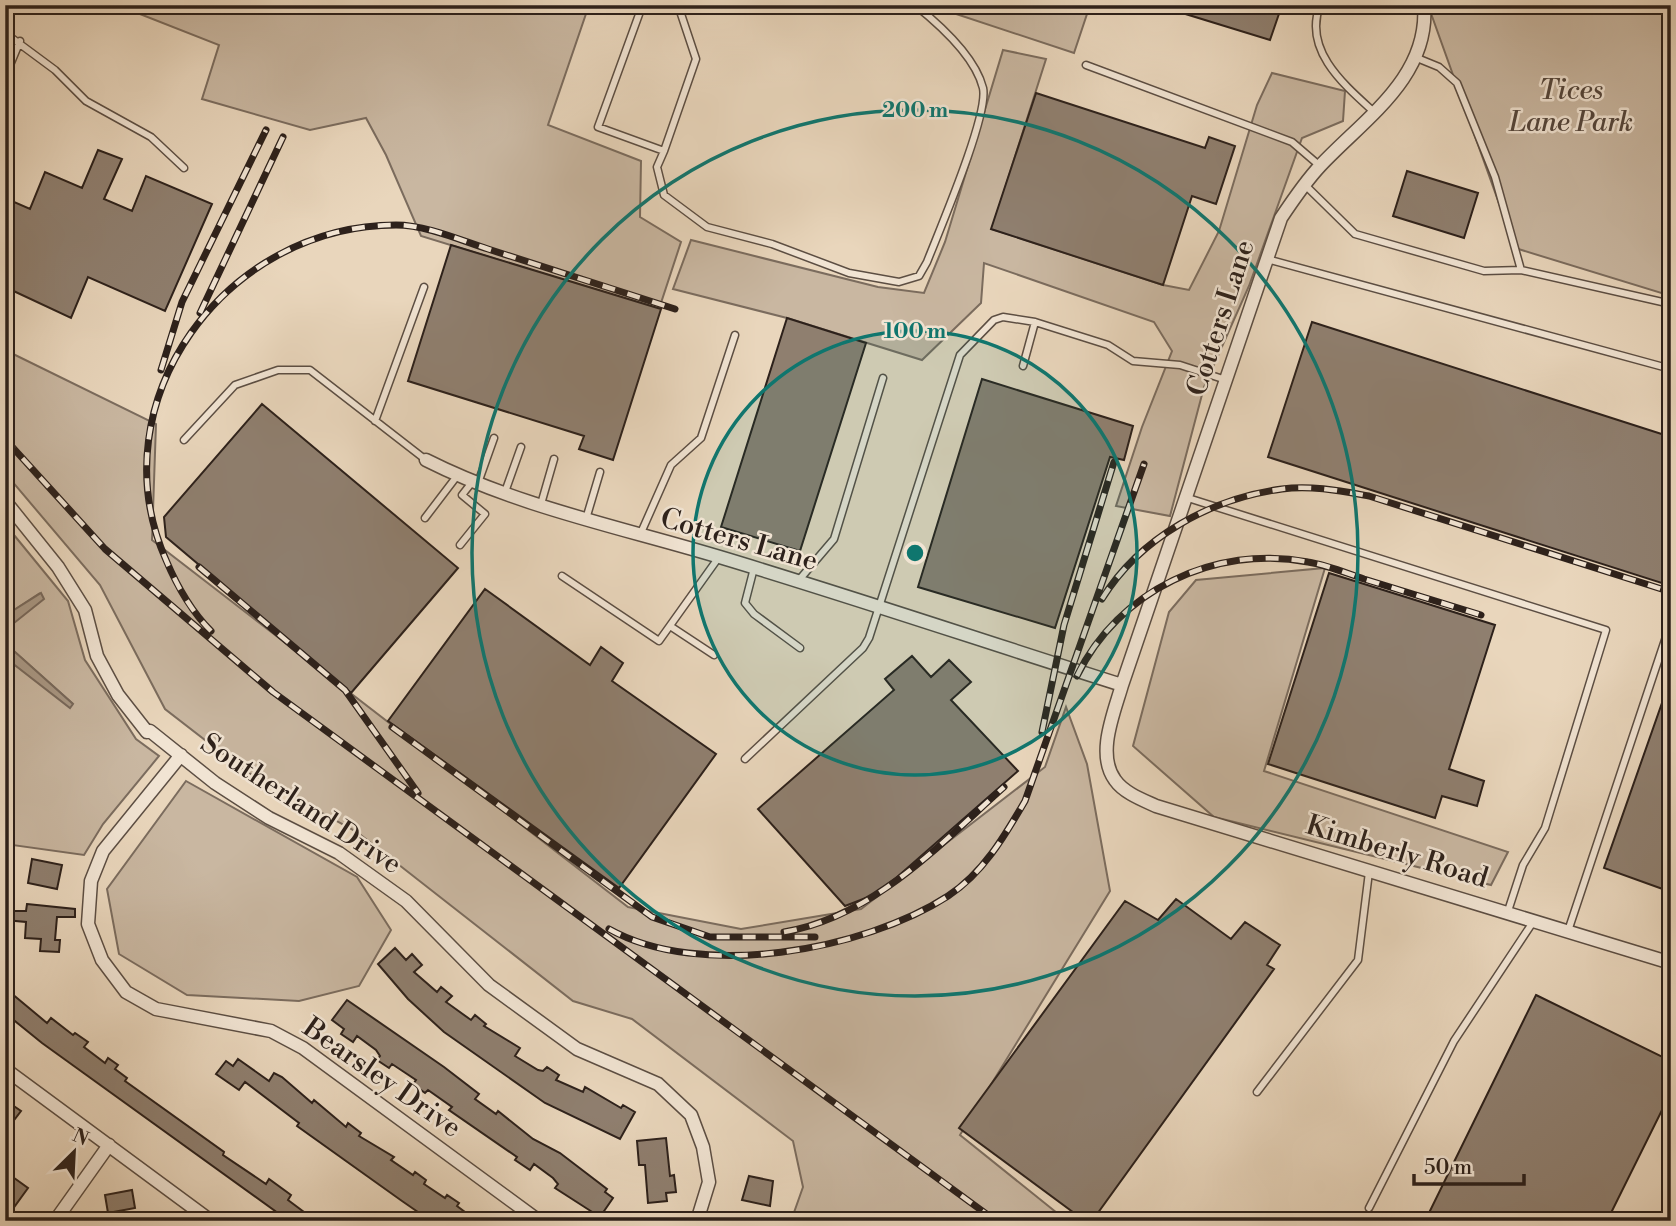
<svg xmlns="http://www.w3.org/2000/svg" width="1676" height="1226" font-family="'Libre Bodoni',serif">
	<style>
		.green { fill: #c9b7a1; stroke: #7b6c5e; stroke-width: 2 }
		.water { fill: #a99885; stroke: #77685b; stroke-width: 2 }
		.building { fill: #8f7f6f; stroke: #2d211b; stroke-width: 2 }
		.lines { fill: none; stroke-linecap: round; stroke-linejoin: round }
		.lane-casing { stroke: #5c4e43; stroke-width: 9 }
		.street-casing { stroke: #5c4e43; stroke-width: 15 }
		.lane { stroke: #f1e4d3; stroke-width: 6 }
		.street { stroke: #f1e4d3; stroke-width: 12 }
		.rail-casing { stroke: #2d211b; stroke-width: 7 }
		.rail { stroke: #f1e4d3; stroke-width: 4.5; stroke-dasharray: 13; stroke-linecap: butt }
		.ring { fill: none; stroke: #0f766e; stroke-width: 3.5 }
		.labels { text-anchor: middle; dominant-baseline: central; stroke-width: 5; stroke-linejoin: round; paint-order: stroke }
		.park-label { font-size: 28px; font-style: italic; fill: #54463c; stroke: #f1e4d3 }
		.street-label { font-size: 28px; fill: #2d211b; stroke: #f1e4d3 }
		.centre { fill: #0f766e; stroke: #f1e4d3; stroke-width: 3.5 }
		.ring-label { font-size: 21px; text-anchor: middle; font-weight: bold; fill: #0f766e; stroke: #f1e4d3; stroke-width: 5; stroke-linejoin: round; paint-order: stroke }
	</style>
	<rect width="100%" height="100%" fill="#e9d6bc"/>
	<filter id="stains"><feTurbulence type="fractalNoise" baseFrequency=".00286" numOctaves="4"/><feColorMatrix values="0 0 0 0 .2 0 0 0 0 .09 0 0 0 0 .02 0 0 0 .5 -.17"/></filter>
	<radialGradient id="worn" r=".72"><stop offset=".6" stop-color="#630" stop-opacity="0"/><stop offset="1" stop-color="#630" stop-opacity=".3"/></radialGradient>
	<path class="green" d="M117 5H589L548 125 641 161 640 217 681 242 659 309 421 236 386 155 366 118 310 130 202 99 219 45Z
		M929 5H1090L1074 53Z
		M1428 5H1671V296L1515 248Z
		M1003 50 1046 59 992 229 1163 285 1189 290 1219 231 1257 105 1272 73 1345 91 1343 121 1302 138 1249 286 1204 387 1170 516 1116 506 1142 427 1172 351 1154 322 984 263 981 303 922 360 787 318 673 289 691 240 878 287 924 293 945 242Z
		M5 350 156 424 152 540 628 907 741 929 861 909 1045 767 1066 707 1087 764 1110 891 960 1135 1067 1221H791L803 1187 793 1141 632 1019 573 1001 357 832 245 771 165 709 100 585 5 473Z
		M5 524 68 601 85 660 136 739 159 756 103 824 84 855 5 844V662L12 663 73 704 6 644 9 627 40 593 14 610 5 608Z
		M1325 568 1264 771 1508 852 1491 885 1214 817 1133 746 1169 612 1196 580Z
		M186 781 357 877 391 930 359 986 299 1001 187 995 119 954 107 889Z"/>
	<path class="water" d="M41 593 44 599 9 627 6 644 73 704 70 708 12 663 5 662V608L14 610Z"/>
	<path class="building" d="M1167 5H1282L1270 40 1166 8Z
		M1036 93 1205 148 1209 137 1235 146 1216 204 1192 196 1163 285 991 229Z
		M98 150 122 159 104 199 132 211 146 176 212 204 165 311 88 277 71 318 5 287V198L30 209 45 172 82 188Z
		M1407 171 1478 193 1464 238 1393 216Z
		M451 245 661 309 613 460 579 449 584 436 408 381Z
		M787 318 866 343 800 551 721 527Z
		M1312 322 1671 437V586L1268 457Z
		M982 379 1133 426 1124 460 1110 457 1055 628 918 587Z
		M262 404 458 568 351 693 166 537 164 517Z
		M1329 573 1495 625 1449 769 1484 781 1477 806 1442 796 1435 818 1268 764Z
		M485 589 590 665 601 647 623 663 612 681 716 754 619 888 388 721Z
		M912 656 931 677 949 660 971 682 951 700 1018 771 896 878 871 896 845 906 758 809 894 690 885 679Z
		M1669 683H1671V892L1604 868Z
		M32 859 62 865 57 889 28 883Z
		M1176 899 1231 939 1245 922 1280 945 1267 965 1274 969 1092 1221H1085L959 1128 1125 901 1158 920Z
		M27 904 75 909V917H57L55 940H60L59 952 40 951 41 939 25 938 26 922 5 920V911H26Z
		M395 948 406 960 412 954 422 965 414 972 437 992 441 987 452 996 446 1002 471 1020 475 1015 486 1024 484 1026 520 1048 515 1056 538 1070 543 1071 547 1067 559 1075 556 1080 583 1092 585 1087 621 1108 623 1105 635 1112 620 1139 545 1103 444 1032 408 999 378 964Z
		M5 988 47 1023 51 1018 73 1035 75 1033 88 1042 84 1047 105 1063 108 1058 118 1065 115 1069 127 1078 125 1081 224 1152 223 1155 266 1184 269 1179 291 1195 288 1200 316 1221H289L42 1043 5 1013Z
		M1536 995 1671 1061V1092L1607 1221H1425Z
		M347 1000 444 1067 479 1094 475 1099 496 1114 498 1111 533 1139 560 1153 607 1189 605 1192 613 1198 600 1217 555 1188 558 1184 553 1178 534 1164 530 1170 515 1160 517 1157 449 1110 452 1107 428 1090 425 1093 413 1084 416 1080 392 1064 389 1068 377 1060 380 1056 376 1050 357 1036 353 1042 341 1034 344 1029 332 1020Z
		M238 1059 269 1081 274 1073 282 1077 312 1103 314 1100 346 1127 348 1123 361 1133 359 1136 394 1157 391 1160 413 1175 415 1172 426 1180 424 1184 445 1198 447 1195 459 1203 457 1206 477 1221H431L402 1201 297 1126 299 1123 245 1082 239 1090 216 1074 226 1061 233 1066Z
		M5 1100 21 1111 5 1132Z
		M666 1138 670 1176 674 1175 676 1192 666 1193 667 1201 648 1203 645 1165H639L637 1141Z
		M10 1175 28 1188 12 1210 5 1205V1182Z
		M749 1176 773 1181 770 1206 742 1200Z
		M132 1190 135 1208 108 1213 105 1195Z"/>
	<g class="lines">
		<g class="lane-casing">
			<path id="lane" d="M649 5 641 9 598 127 664 151 696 59 678 5
				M1320 5C1303 50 1343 84 1374 112
				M5 33 55 70 86 101 151 137 184 168
				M1417 58 1439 67 1457 83 1495 177 1521 270
				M1086 65 1292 142 1320 166
				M5 77 20 41
				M664 151 657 167 664 195 707 227 772 244 849 273 899 282 919 276 927 262C939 231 989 115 983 88 975 56 940 25 915 5
				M1304 184 1355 234 1484 271 1521 270 1671 304
				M1267 259 1671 369
				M1023 366 1035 322
				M375 421 424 287
				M184 440 235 385 278 370H310L426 460
				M478 483 494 438
				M505 492 521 447
				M1188 498 1606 630 1545 828 1523 865 1508 911
				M541 504 554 459
				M425 518 457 476
				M586 519 600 472
				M640 535 671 465 701 438 735 335
				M460 545 485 514 462 495 473 481
				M754 568 745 603 754 614 800 648
				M562 576 659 641 719 557
				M799 580 834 539 883 378
				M670 626 714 655
				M745 759 863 648 869 638 960 355 994 320 1003 317 1035 322 1108 345 1133 361 1180 365 1226 380
				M1568 931 1666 637 1671 638
				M1257 1092 1358 960 1369 872
				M1369 1208 1454 1041 1533 922"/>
		</g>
		<g class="street-casing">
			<path id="street" d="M1424 5C1430 77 1364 119 1320 166 1305 182 1293 200 1281 218L1122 685C1114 713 1096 754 1115 780 1124 793 1143 800 1156 806L1671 963
				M426 460C519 507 624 528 723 558 856 598 989 643 1122 685
				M5 501 58 567 85 610 97 656 118 695 147 732 150 731 215 783 269 818 339 853 406 901 489 985 577 1049 658 1084 691 1115 703 1147 709 1182 697 1221
				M181 755 103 851 91 881 88 924 102 960 126 992 156 1009 271 1031 303 1048 539 1221
				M5 1069 211 1221
				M55 1221 109 1145"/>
		</g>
		<use href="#lane" class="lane"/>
		<use href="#street" class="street"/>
		<g class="rail-casing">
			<path id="rail" d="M200 313 283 137
				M161 370 182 302 266 130
				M5 439 105 549 273 692 996 1221
				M199 567 345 690 418 793
				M1102 599C1140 537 1212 498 1282 489 1311 485 1341 491 1369 496L1671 592
				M211 631C191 611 177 586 166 560 96 401 226 225 396 225 426 225 460 240 488 249 550 269 613 289 675 309
				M1077 676C1118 591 1215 544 1308 562 1327 565 1346 573 1364 579 1403 591 1442 603 1481 615
				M392 727 652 917 710 937H815
				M1042 732 1064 625 1114 462
				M609 929C700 980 863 951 948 896 983 873 1004 837 1025 801L1144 464
				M784 932C873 917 939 845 1004 787"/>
		</g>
		<use href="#rail" class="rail"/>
	</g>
	<circle cx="915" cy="553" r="222" fill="#0f766e" fill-opacity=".12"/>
	<g class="ring">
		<circle cx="915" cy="553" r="222"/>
		<circle cx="915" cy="553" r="443"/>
	</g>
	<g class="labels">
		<g class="park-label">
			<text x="1571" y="90">Tices<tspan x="1571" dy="32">Lane Park</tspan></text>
		</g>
		<g class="street-label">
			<text transform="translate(1221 318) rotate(-72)">Cotters Lane</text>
			<text transform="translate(739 540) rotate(16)">Cotters Lane</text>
			<text transform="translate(301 804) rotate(33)">Southerland Drive</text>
			<text transform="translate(1397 852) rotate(17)">Kimberly Road</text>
			<text transform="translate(382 1078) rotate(35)">Bearsley Drive</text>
		</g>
	</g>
	<circle cx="915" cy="553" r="10" class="centre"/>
	<g class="ring-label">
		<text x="915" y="117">200 m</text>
		<text x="915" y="338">100 m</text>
	</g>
	<rect width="1676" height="1226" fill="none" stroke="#e9d6bc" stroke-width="28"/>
	<rect x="7" y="7" width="1662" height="1212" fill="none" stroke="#2d211b" stroke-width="3.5"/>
	<rect x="14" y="14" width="1648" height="1198" fill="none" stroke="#2d211b" stroke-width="2"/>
	<g transform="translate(74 1152) rotate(24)" stroke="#f1e4d3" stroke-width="5" paint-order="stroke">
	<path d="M0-5L12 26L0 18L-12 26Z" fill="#2d211b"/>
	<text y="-10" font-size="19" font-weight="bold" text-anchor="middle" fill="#2d211b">N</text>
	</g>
	<path d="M1414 1174v10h110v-10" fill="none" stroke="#2d211b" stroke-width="3.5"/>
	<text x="1424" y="1174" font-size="21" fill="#2d211b" stroke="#f1e4d3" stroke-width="5" paint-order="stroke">50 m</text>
	<rect width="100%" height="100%" filter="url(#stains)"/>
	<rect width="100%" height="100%" fill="url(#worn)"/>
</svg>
